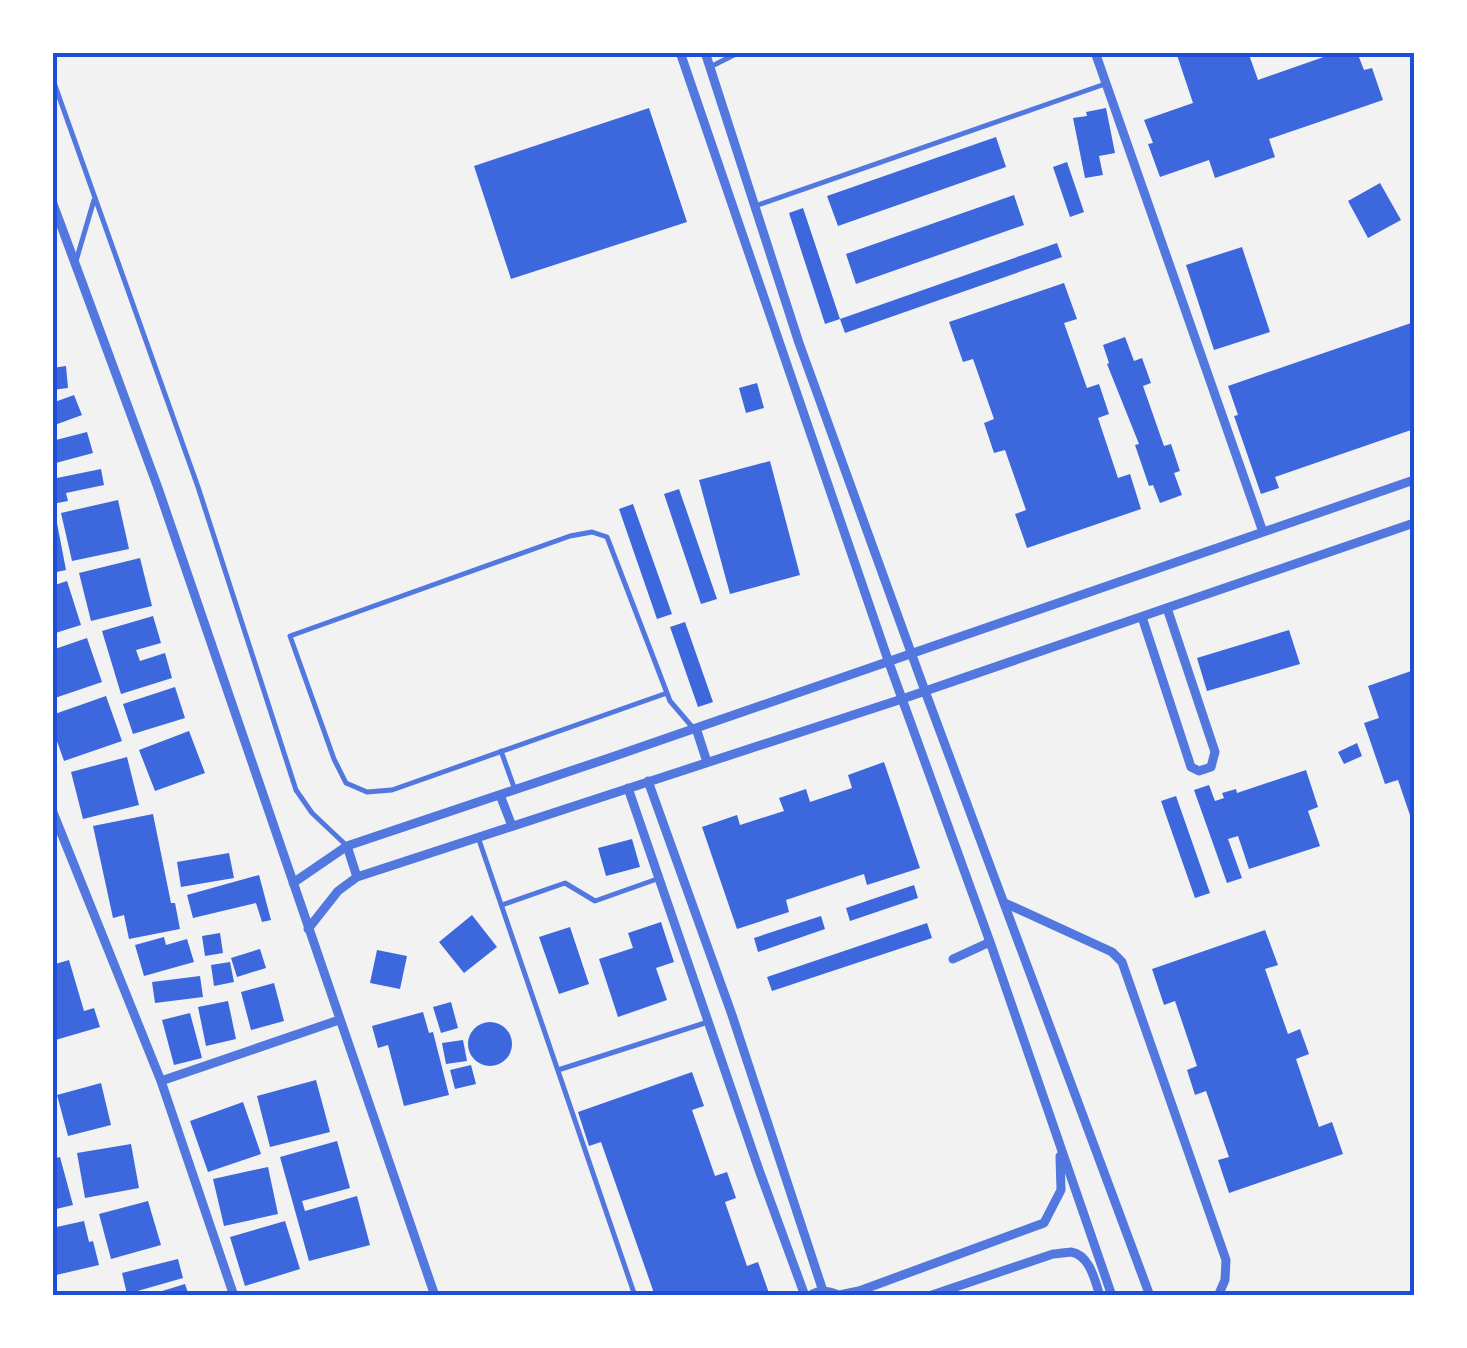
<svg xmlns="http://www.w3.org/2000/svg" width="1467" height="1348" font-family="'Fira Sans Condensed',sans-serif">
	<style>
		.building { fill: #3d67dc }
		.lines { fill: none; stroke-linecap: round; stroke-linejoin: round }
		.service { stroke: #5277de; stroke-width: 5 }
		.minor { stroke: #5277de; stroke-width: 9 }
		.neatline { fill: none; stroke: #1d4ed8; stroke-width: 4 }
	</style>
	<rect width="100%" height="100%" fill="#f2f2f2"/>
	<path class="building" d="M1176 52H1248L1258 80 1338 52H1357L1364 70 1372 68 1383 100 1269 139 1275 157 1215 178 1209 160 1160 177 1148 144 1153 143 1144 120 1193 103Z
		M649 108 687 222 511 279 474 166Z
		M1106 108 1115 153 1099 156 1103 175 1085 178 1073 118 1087 116 1086 112Z
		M996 137 1006 167 838 226 827 196Z
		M1067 162 1084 212 1070 217 1053 167Z
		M1380 183 1401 220 1368 238 1348 201Z
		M1014 195 1024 225 856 284 846 254Z
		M803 208 840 319 825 324 789 213Z
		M1057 243 1062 257 845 333 840 319Z
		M1242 247 1270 332 1214 350 1186 265Z
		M1064 283 1077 319 1064 323 1087 388 1099 384 1109 414 1098 418 1118 478 1130 474 1141 509 1027 548 1015 514 1026 510 1005 450 994 453 984 423 994 419 973 359 963 362 949 322Z
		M1414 322V429L1275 477 1279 488 1261 494 1234 416 1238 415 1228 386Z
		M1125 337 1134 361 1142 358 1151 383 1143 386 1164 446 1171 444 1180 471 1174 473 1182 495 1160 503 1153 485 1149 486 1135 445 1139 444 1107 364 1109 363 1103 345Z
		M66 366 68 388 52 390V368Z
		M757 383 764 408 746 413 739 388Z
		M74 395 82 415 52 426V403Z
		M87 432 93 453 52 464V441Z
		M770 461 800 575 730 594 699 480Z
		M101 469 104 485 66 493 68 501 52 504V479Z
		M679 489 717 599 701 604 664 494Z
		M118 500 129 549 72 561 61 513Z
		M633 504 672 614 657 619 619 509Z
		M57 523 66 570 52 573V524Z
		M140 558 152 606 91 621 79 573Z
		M67 581 81 625 52 634V586Z
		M153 616 161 643 136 650 140 661 165 653 172 678 121 694 102 631Z
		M685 622 713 702 698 707 670 627Z
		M1289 630 1300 664 1207 691 1197 658Z
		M87 638 102 682 52 699V650Z
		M1414 670V827L1398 780 1385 784 1364 723 1379 718 1368 686Z
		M175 687 185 718 133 734 123 704Z
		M106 696 122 741 64 761 52 727V715Z
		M189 731 205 773 155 791 139 750Z
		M1357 743 1362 756 1344 764 1338 752Z
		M127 757 139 805 83 819 71 772Z
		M884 762 920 868 867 885 864 874 786 900 789 912 737 929 702 827 737 815 740 825 784 811 779 798 806 789 810 802 852 788 848 775Z
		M1306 770 1318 807 1308 811 1320 846 1249 869 1238 836 1228 839 1242 878 1227 883 1194 790 1209 785 1215 801 1224 798 1222 793 1236 789 1237 793Z
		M1176 796 1210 893 1195 898 1161 801Z
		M153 814 171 903H175L180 929 129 939 124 915 113 918 93 826Z
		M632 839 640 867 606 876 598 848Z
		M229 853 234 878 181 887 177 862Z
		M259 875 271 920 262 922 256 903 193 918 187 895Z
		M914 885 918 898 850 921 846 908Z
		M472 915 497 947 464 973 439 942Z
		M821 916 825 929 758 952 754 938Z
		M661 922 674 962 656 968 667 1000 618 1017 599 959 633 948 628 933Z
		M927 923 932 938 772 991 767 977Z
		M570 927 589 984 559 994 539 937Z
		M1265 930 1278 965 1265 969 1288 1034 1300 1029 1309 1054 1296 1059 1319 1127 1332 1122 1343 1154 1229 1193 1218 1160 1229 1157 1206 1091 1195 1095 1187 1070 1197 1066 1175 1001 1164 1005 1152 969Z
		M220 933 223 953 205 956 202 936Z
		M164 937 166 945 187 939 194 962 144 976 135 945Z
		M260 949 266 968 237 977 231 958Z
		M377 950 407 956 400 989 370 983Z
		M69 960 84 1011 94 1008 100 1027 52 1041V965Z
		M230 962 234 982 214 986 211 965Z
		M200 976 203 997 155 1003 152 982Z
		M274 983 284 1021 251 1030 241 992Z
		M228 1001 236 1039 206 1046 198 1007Z
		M451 1002 458 1028 441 1033 433 1007Z
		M423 1012 429 1033 433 1032 449 1095 404 1106 388 1045 378 1048 372 1026Z
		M190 1013 202 1058 174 1065 162 1020Z
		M468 1044a22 22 0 1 1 44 0a22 22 0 1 1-44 0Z
		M463 1040 467 1061 446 1064 442 1043Z
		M471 1065 476 1084 455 1089 450 1070Z
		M692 1072 704 1106 692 1110 715 1176 727 1172 736 1198 725 1202 747 1266 758 1262 770 1296H655L601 1142 589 1146 578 1112Z
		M316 1080 330 1132 270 1147 257 1096Z
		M101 1083 111 1125 68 1136 57 1095Z
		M243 1102 261 1154 208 1172 190 1121Z
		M337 1141 350 1188 302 1201 305 1211 357 1196 370 1245 309 1261 280 1157Z
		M131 1144 139 1188 85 1198 77 1153Z
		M52 1149 56 1158 60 1157 73 1205 52 1210Z
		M268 1167 278 1214 224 1226 213 1179Z
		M148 1201 161 1245 111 1259 99 1214Z
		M84 1221 89 1242 93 1241 99 1265 52 1276V1228Z
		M285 1221 300 1269 245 1286 230 1237Z
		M178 1259 183 1278 127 1294 122 1273Z
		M185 1284 189 1296H149V1295Z"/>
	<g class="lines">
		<path class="service" d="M712 66 740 52
			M52 77 198 487 296 790 312 813 347 846
			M755 206 1105 84
			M76 261 94 200
			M667 693 392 790 367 792 346 783 334 759 290 636 570 536 592 532 607 537 667 693 670 701 694 729
			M501 751 515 790
			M478 837 635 1296
			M502 905 565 883 595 901 657 879
			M558 1070 708 1022"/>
		<path class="minor" d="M680 52 888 660 990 942 1112 1296
			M705 52 799 343 925 691 1150 1296
			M1095 52 1263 532
			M52 201 158 488 435 1296
			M1142 617 1191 767 1199 771 1211 767 1215 752 1167 608
			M696 728 707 762
			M648 781 732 1015 823 1291
			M628 788 759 1170 805 1296
			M500 795 512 826
			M52 810 161 1081 234 1296
			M347 846 357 877
			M293 883 347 846 612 757 1414 480
			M1005 903 1112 952 1122 962 1226 1260 1225 1280 1218 1296
			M308 929 338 891 357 877 902 699 1414 523
			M953 959 990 942
			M161 1081 339 1020
			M839 1295 859 1291 1044 1223 1061 1190 1060 1156
			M809 1296C820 1289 829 1290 840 1296
			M929 1296 1053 1254C1055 1254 1070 1252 1071 1252 1090 1255 1095 1281 1100 1296"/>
	</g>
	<rect width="1467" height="1348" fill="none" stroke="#ffffff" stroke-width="110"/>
	<rect x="55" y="55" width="1357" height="1238" class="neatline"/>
</svg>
